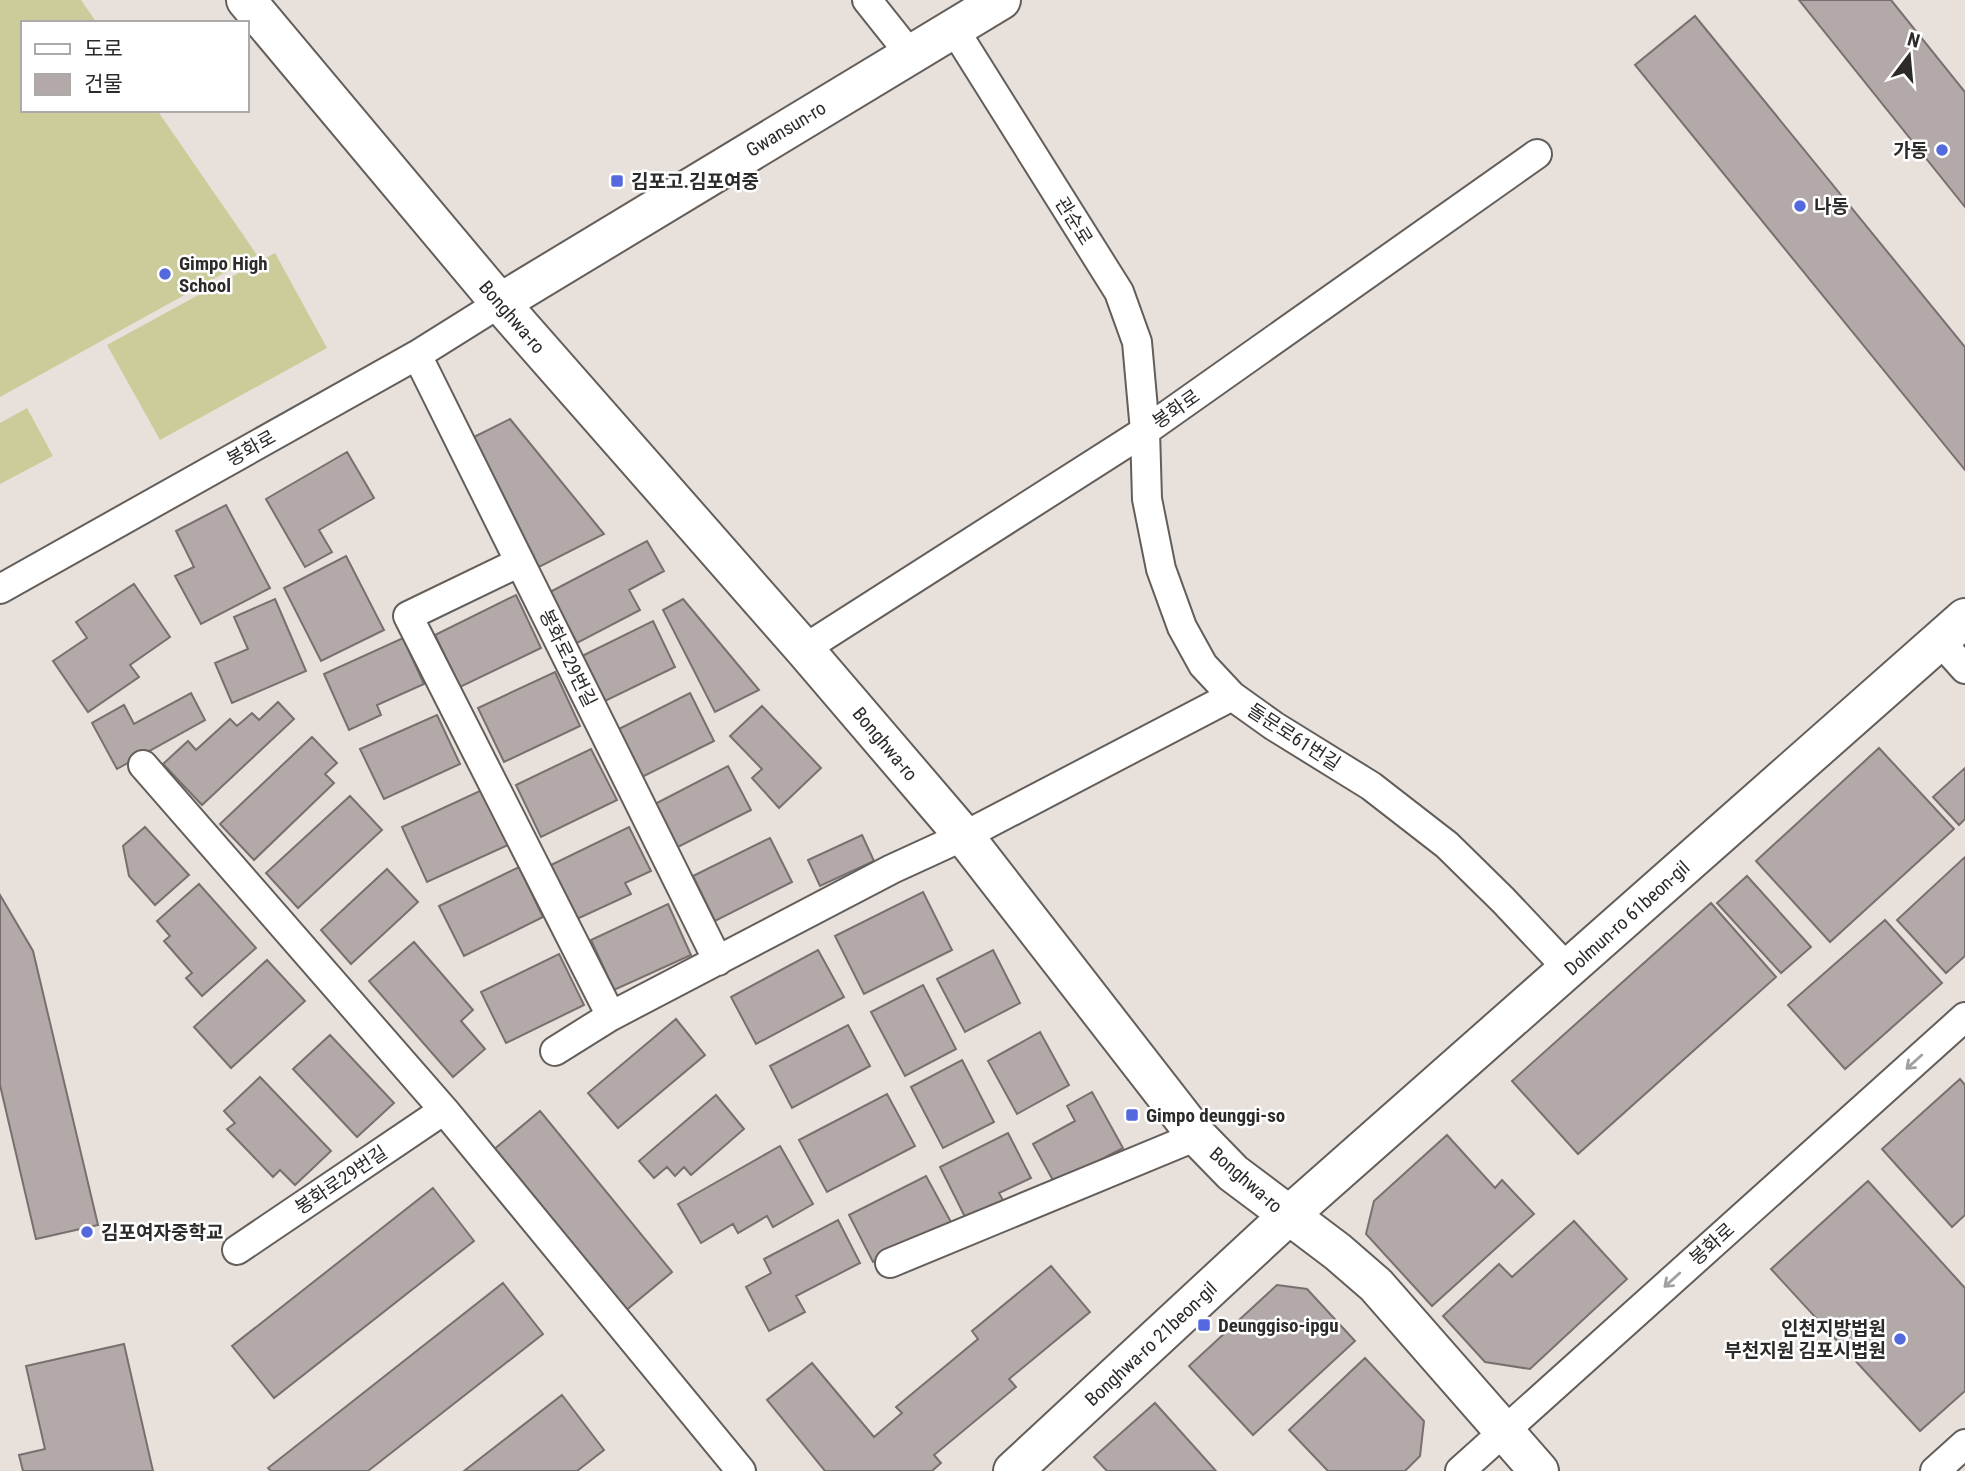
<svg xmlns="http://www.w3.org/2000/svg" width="1965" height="1471" font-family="'Roboto Condensed','Noto Sans KR',sans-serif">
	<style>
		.pitch { fill: #cccc9b }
		.building { fill: #b2a9a8; stroke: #786f6f; stroke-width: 2 }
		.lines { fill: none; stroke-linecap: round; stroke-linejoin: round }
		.lane-casing { stroke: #645e5a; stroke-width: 32 }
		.street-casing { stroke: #645e5a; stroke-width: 42 }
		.secondary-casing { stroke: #645e5a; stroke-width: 42 }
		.lane { stroke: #fff; stroke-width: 28 }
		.street { stroke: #fff; stroke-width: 38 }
		.secondary { stroke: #fff; stroke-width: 38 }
		.oneway { stroke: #a0a09f }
		.poi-dot { fill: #5569df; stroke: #fff; stroke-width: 2.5 }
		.labels { text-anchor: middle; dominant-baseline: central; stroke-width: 5; stroke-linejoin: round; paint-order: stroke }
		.street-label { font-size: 19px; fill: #2d2b29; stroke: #fff }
		.poi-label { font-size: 19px; font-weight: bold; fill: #2d2b29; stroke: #fff; text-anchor: start }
	</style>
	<rect width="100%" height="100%" fill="#e8e0db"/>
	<path class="pitch" d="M0 0H81L97 23H23V110H157L257 255 0 397Z
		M275 253 327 348 160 440 107 345Z
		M27 408 53 456 0 484V423Z"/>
	<path class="building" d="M1799 0H1891L1965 92V207Z
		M1695 16 1965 347V470L1635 65Z
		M510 419 604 534 539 567 474 437Z
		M347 452 374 498 319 530 332 552 305 567 266 499Z
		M226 505 270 588 201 624 175 576 194 567 176 531Z
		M647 541 664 571 629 590 640 610 577 643 550 592Z
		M346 556 384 630 321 661 284 588Z
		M134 584 170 637 130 665 139 677 88 712 53 661 87 638 76 622Z
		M516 595 541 648 460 687 435 635Z
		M275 599 306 671 232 703 215 663 248 649 234 617Z
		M683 599 759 690 715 712 663 610Z
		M653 621 675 667 603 702 580 657Z
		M403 638 424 684 377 705 381 715 349 730 324 674Z
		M555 672 580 726 504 762 478 708Z
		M191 693 205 720 117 769 92 723 124 705 134 724Z
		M690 693 714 741 642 777 617 730Z
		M278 702 294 719 202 805 163 764 188 741 196 750 230 719 237 726 252 713 259 720Z
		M762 706 821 768 779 808 752 778 762 769 730 736Z
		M437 715 460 764 384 799 360 749Z
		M312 737 337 763 325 774 334 783 254 860 220 824Z
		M1879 748 1954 829 1830 942 1756 861Z
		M591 749 617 800 541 837 516 785Z
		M728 766 751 810 678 847 655 804Z
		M1965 768V819L1959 825 1933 797Z
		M482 790 508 845 427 882 402 827Z
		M350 796 382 830 298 908 266 873Z
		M145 827 189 875 155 905 129 876 123 846Z
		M629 827 651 871 625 883 631 894 577 919 551 865Z
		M862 835 874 861 820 886 808 860Z
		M770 838 792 882 715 921 693 876Z
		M1965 857V956L1946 973 1897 920Z
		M519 867 543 917 464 956 439 906Z
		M387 869 418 902 351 964 321 930Z
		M1747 876 1811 947 1781 973 1717 903Z
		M199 884 256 948 202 996 186 978 192 973 164 941 170 936 157 921Z
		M923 892 952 950 864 994 835 936Z
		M0 895 33 951 98 1225 36 1239 0 1085Z
		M1711 903 1776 977 1578 1154 1512 1081Z
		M668 904 691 955 614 990 591 940Z
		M1885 920 1942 983 1845 1069 1788 1005Z
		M414 942 473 1010 461 1021 485 1049 453 1077 369 981Z
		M818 950 844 997 756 1044 731 997Z
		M993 950 1020 1003 965 1032 937 979Z
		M559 954 584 1005 506 1043 481 992Z
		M267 960 305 1001 231 1068 194 1027Z
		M923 985 956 1049 905 1076 871 1012Z
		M676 1019 705 1055 618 1128 588 1093Z
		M848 1025 870 1066 792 1108 770 1066Z
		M1040 1032 1069 1085 1017 1114 988 1061Z
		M330 1035 394 1103 357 1137 293 1069Z
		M962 1060 994 1122 943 1148 911 1087Z
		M260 1077 331 1151 295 1185 280 1170 273 1177 227 1129 235 1123 224 1111Z
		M1960 1079 1965 1085V1215L1952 1227 1882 1149Z
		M1092 1092 1123 1148 1055 1184 1033 1144 1075 1121 1067 1106Z
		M887 1094 915 1146 827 1192 799 1140Z
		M716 1095 744 1129 691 1175 684 1167 675 1176 667 1167 654 1178 639 1161Z
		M540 1111 672 1272 624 1312 492 1151Z
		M1008 1133 1031 1178 999 1193 1004 1202 967 1221 940 1167Z
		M1447 1135 1495 1188 1502 1180 1534 1214 1432 1306 1366 1234 1374 1201Z
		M780 1146 813 1204 773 1227 767 1216 738 1233 733 1224 701 1243 678 1204Z
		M926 1176 951 1222 873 1262 849 1215Z
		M1868 1181 1965 1288V1391L1920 1431 1771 1269Z
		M433 1188 474 1241 274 1398 232 1346Z
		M838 1220 860 1263 796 1296 805 1312 769 1331 746 1287 771 1273 764 1259Z
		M1574 1221 1627 1279 1530 1369 1485 1362 1443 1316 1499 1264 1512 1277Z
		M1051 1266 1090 1312 1009 1379 1016 1387 934 1455 941 1463 932 1471H825L767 1400 812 1363 874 1437 902 1413 896 1407 978 1339 972 1331Z
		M503 1283 543 1334 368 1471H271L268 1468Z
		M1277 1285 1307 1289 1355 1341 1253 1435 1189 1366Z
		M124 1344 153 1471H23L19 1455 45 1449 26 1366Z
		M1365 1358 1424 1421 1420 1456 1405 1471H1328L1289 1430Z
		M562 1395 604 1450 577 1471H464Z
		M1155 1403 1216 1471H1107L1094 1457Z"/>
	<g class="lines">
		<g class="lane-casing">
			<path id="lane" d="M867 0 910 54
				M954 29 1119 292 1137 342 1145 431 1147 499 1161 569 1182 627 1203 665 1232 696 1274 726 1371 786 1447 845 1503 900 1569 970
				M417 355 718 961
				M520 562 408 616 611 1016
				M0 589 417 355 500 303
				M1940 641 1965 669
				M804 649 1145 431 1537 154
				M143 765 444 1110 741 1471
				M555 1051 611 1016 892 869 964 836 1232 696
				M237 1250 444 1110
				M890 1263 1197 1136
				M1460 1471 1965 1017
				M1935 1471 1965 1444"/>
		</g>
		<g class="street-casing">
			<path id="street" d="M500 303 1001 0
				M1013 1471 1288 1216 1965 618"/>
		</g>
		<g class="secondary-casing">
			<path id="secondary" d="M246 0 500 303 804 649 964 836 1197 1136 1233 1173 1338 1252 1376 1285 1539 1471"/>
		</g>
		<use href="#lane" class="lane"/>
		<use href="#street" class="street"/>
		<use href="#secondary" class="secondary"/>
	</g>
	<defs><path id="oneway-shaft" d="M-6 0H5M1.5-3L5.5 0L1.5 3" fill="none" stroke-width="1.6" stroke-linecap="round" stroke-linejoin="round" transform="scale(1.75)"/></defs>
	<g class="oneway">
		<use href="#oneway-shaft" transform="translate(1914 1062) rotate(138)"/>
		<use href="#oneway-shaft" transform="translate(1672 1280) rotate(138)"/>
	</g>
	<g class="poi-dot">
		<circle cx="1942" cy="150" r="7"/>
		<rect x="610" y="174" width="14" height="14" rx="3.5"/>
		<circle cx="1800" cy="206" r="7"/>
		<circle cx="165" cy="274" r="7"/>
		<rect x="1125" y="1108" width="14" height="14" rx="3.5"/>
		<circle cx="87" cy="1232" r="7"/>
		<rect x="1197" y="1318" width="14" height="14" rx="3.5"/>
		<circle cx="1900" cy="1339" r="7"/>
	</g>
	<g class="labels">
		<g class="street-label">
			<text transform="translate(786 129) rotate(-31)">Gwansun-ro</text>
			<text transform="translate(1074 221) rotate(58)">관순로</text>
			<text transform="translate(512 317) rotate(49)">Bonghwa-ro</text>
			<text transform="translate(1176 409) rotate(-35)">봉화로</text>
			<text transform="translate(251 448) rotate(-29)">봉화로</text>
			<text transform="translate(568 658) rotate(64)">봉화로29번길</text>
			<text transform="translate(1294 737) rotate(33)">돌문로61번길</text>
			<text transform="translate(885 744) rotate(50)">Bonghwa-ro</text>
			<text transform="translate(1627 918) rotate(-42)">Dolmun-ro 61beon-gil</text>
			<text transform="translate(341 1180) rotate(-34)">봉화로29번길</text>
			<text transform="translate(1246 1180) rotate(41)">Bonghwa-ro</text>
			<text transform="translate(1712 1244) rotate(-42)">봉화로</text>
			<text transform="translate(1151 1344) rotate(-43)">Bonghwa-ro 21beon-gil</text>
		</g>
		<g class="poi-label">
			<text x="1928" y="150" text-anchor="end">가동</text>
			<text x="631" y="181">김포고.김포여중</text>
			<text x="1814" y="206">나동</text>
			<text x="179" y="263">Gimpo High<tspan x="179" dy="22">School</tspan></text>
			<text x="1146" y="1115">Gimpo deunggi-so</text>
			<text x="101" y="1232">김포여자중학교</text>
			<text x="1218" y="1325">Deunggiso-ipgu</text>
			<text x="1886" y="1328" text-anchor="end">인천지방법원<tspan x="1886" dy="22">부천지원 김포시법원</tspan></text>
		</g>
	</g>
	<rect x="21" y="21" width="228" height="91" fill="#ffffff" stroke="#abaaa9" stroke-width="2"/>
	<rect x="35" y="44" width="35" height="10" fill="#ffffff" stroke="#abaaa9" stroke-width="2"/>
	<text x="84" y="56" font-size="21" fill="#2d2b29">도로</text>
	<rect x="35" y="74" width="35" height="21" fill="#b2a9a8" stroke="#abaaa9" stroke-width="2"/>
	<text x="84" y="91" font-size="21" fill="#2d2b29">건물</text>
	<g transform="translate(1909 56) rotate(16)" stroke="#ffffff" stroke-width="5" paint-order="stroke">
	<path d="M0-5L12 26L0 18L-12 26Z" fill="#2d2b29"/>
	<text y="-10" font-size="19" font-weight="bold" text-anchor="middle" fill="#2d2b29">N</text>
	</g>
</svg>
